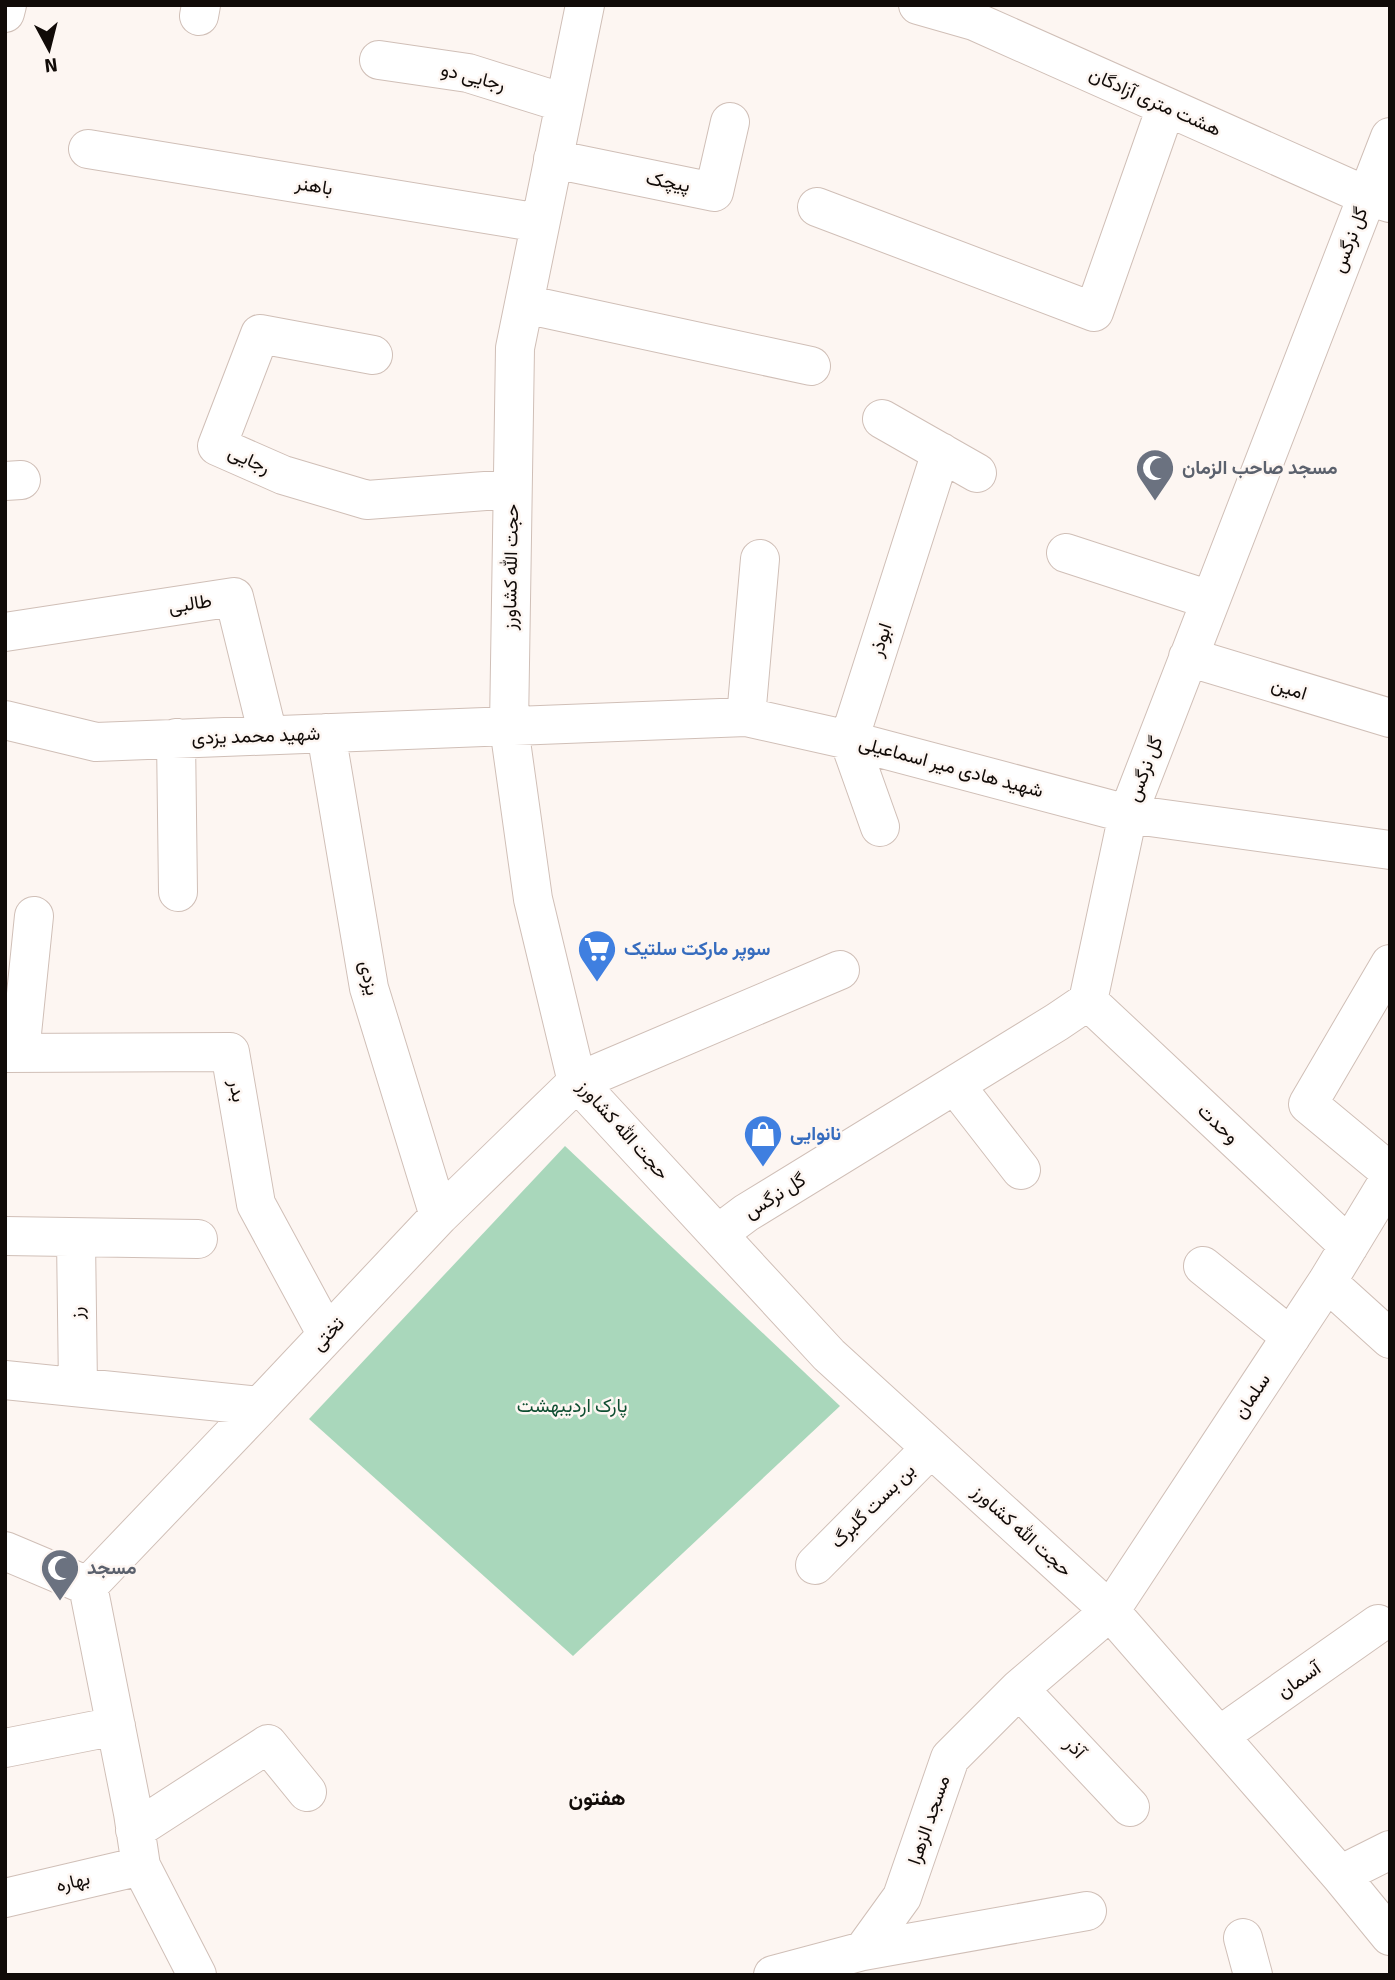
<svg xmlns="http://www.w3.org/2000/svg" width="1395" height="1980" font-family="Signika,Vazirmatn,sans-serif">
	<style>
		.green { fill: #a9d7bb }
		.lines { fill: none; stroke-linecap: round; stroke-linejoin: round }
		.minor-casing { stroke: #d0bfb7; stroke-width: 40 }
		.minor { stroke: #fff; stroke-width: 38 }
		.labels { text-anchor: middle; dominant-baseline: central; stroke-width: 5; stroke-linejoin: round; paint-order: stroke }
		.street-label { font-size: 19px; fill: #110b08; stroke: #fdf6f2 }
		.worship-label { font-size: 19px; font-weight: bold; fill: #5b616d; stroke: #fdf6f2; text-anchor: start }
		.shop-label { font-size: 19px; font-weight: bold; fill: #366cbe; stroke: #fdf6f2; text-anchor: start }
		.park-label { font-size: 19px; fill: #0e4e31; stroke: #fdf6f2 }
		.neighbourhood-label { font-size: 21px; font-weight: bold; fill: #110b08; stroke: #fdf6f2 }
	</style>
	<rect width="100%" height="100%" fill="#fdf6f2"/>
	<path class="green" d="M565 1146 840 1406 573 1656 309 1419Z"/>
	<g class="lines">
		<g class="minor-casing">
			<path id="minor" d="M585 5 515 348 509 727 533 899 577 1082 829 1355 1110 1611 1340 1875 1390 1936
				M918 5 974 21 1367 196 1390 203
				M5 13 7 5
				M199 16 201 5
				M379 60 468 73 564 103
				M88 149 540 223
				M553 159 714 192 730 122
				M817 207 1094 312 1166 107
				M524 304 811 366
				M373 355 260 334 217 446 283 475 367 500 512 489
				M882 419 977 473
				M5 481 21 480
				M1066 553 1210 600
				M5 632 234 597 268 735
				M1188 657 1390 718
				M746 717 760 559
				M5 720 96 742 746 717 849 740 1128 814 1390 850
				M326 733 369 988 439 1216
				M176 738 178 892
				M880 827 849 740 941 452
				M1390 964 1308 1104 1390 1172
				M1088 1001 1349 1246
				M5 1053 230 1052 256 1204 327 1335
				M20 1053 34 916
				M955 1085 1021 1170
				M718 1234 746 1213 1057 1022 1088 1001 1128 814 1390 137
				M5 1236 198 1239
				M76 1239 78 1387
				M1203 1266 1291 1337
				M1327 1282 1390 1339
				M5 1380 260 1406 439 1216 577 1082 840 970
				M5 1551 88 1586
				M815 1565 931 1448
				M1019 1689 1130 1807
				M1219 1736 1378 1624
				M5 1748 116 1726
				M135 1830 268 1744 307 1792
				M1340 1875 1390 1850
				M5 1898 141 1866
				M1243 1938 1253 1975
				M863 1951 1087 1911
				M197 1975 141 1866 133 1813 88 1586 260 1406
				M773 1975 863 1951 902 1897 950 1758 1019 1689 1110 1611 1327 1282 1390 1178"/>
		</g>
		<use href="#minor" class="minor"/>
	</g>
	<defs>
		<g id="mosque-pin" transform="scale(2.0125)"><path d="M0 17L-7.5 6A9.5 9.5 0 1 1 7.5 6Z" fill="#6b7280" stroke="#fdf6f2"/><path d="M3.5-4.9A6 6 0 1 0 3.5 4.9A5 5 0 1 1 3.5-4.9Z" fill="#fff"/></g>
		<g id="supermarket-pin" transform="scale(2.0125)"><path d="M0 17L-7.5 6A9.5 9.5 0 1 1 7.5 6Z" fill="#3f7fe0" stroke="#fdf6f2"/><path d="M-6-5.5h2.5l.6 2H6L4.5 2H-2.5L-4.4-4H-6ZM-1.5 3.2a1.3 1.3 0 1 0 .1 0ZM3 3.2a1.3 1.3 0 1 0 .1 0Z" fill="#fff"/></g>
		<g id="shop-pin" transform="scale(2.0125)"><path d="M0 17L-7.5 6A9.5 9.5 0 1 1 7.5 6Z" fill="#3f7fe0" stroke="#fdf6f2"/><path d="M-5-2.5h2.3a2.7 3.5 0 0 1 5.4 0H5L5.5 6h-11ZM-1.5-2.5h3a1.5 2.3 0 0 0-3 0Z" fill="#fff"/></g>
	</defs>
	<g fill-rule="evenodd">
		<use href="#mosque-pin" x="1155" y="468"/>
		<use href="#supermarket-pin" x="597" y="949"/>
		<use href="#shop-pin" x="763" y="1134"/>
		<use href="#mosque-pin" x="60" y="1568"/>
	</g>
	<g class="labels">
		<g class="street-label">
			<text transform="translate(473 77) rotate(14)">رجایی دو</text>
			<text transform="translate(1155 102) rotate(24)">هشت متری آزادگان</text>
			<text transform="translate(668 182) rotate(11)">پیچک</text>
			<text transform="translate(314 186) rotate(9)">باهنر</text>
			<text transform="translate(1350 240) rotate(-69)">گل نرگس</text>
			<text transform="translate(249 460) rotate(24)">رجایی</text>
			<text transform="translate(511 567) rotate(-89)">حجت الله کشاورز</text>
			<text transform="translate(190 604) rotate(-9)">طالبی</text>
			<text transform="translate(881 640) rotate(-72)">ابوذر</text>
			<text transform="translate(1289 689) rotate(17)">امین</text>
			<text transform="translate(256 736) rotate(-2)">شهید محمد یزدی</text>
			<text transform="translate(951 767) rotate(15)">شهید هادی میر اسماعیلی</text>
			<text transform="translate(1145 769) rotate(-69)">گل نرگس</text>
			<text transform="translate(369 978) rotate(78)">یزدی</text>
			<text transform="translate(237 1091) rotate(80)">بدر</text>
			<text transform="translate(1218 1124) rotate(43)">وحدت</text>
			<text transform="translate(623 1130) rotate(48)">حجت الله کشاورز</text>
			<text transform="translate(775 1196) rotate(-32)">گل نرگس</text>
			<text transform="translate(77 1313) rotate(-91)">رز</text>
			<text transform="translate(328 1334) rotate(-47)">تختی</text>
			<text transform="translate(1252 1396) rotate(-56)">سلمان</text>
			<text transform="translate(873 1506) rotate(-45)">بن بست گلبرگ</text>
			<text transform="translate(1022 1531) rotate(42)">حجت الله کشاورز</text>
			<text transform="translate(1299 1680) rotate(-35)">آسمان</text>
			<text transform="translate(1075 1748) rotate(47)">آذر</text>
			<text transform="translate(929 1820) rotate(-71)">مسجد الزهرا</text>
			<text transform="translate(73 1882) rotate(-13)">بهاره</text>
		</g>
		<g class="worship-label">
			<text x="1182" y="468">مسجد صاحب الزمان</text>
			<text x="87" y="1568">مسجد</text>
		</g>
		<g class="shop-label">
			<text x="624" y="949">سوپر مارکت سلتیک</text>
			<text x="790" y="1134">نانوایی</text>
		</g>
		<g class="park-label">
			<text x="572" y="1406">پارک اردیبهشت</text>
		</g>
		<g class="neighbourhood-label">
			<text x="597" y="1798">هفتون</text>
		</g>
	</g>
	<rect width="1395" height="1980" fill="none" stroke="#110b08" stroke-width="14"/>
	<g transform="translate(49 49) rotate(173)" stroke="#fdf6f2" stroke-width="5" paint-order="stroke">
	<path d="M0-5L12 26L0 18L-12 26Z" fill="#110b08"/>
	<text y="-10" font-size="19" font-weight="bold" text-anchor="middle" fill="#110b08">N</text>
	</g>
</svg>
